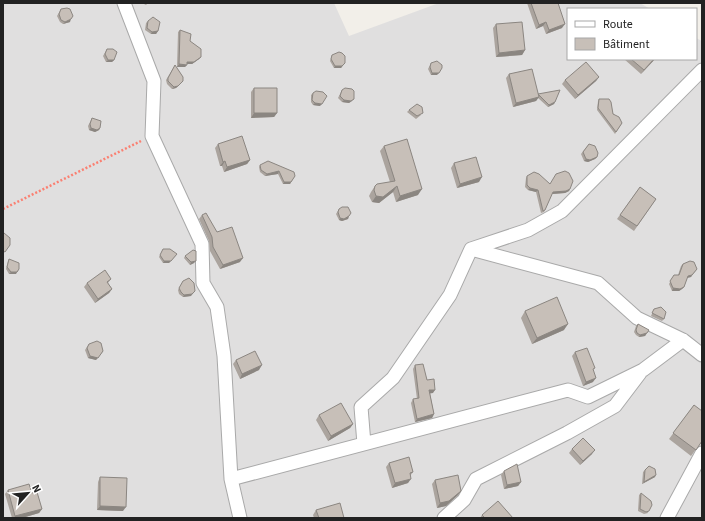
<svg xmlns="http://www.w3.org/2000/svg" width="705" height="521" font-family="'Source Sans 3',sans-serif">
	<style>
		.residential { fill: #e0dfdf }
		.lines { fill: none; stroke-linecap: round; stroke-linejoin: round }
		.minor-casing { stroke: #a9a9a9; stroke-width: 15 }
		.path { stroke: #fa8072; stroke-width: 2.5; stroke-dasharray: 2 2; stroke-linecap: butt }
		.minor { stroke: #fff; stroke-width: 13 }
		.wall { fill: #aba49e }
		.shaded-wall { fill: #8b8681 }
		.building { fill: #c7bfb8; stroke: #8b8681 }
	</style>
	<rect width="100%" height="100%" fill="#f2efe9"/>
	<path class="residential" d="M3 3H334L349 36 439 3H640L650 9H568V59H696V38L702 41V518H3Z"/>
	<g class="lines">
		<g class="minor-casing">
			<path id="minor" d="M124 3 154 81 152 136 202 244 203 283 217 307 224 356 231 479 240 518
				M471 249 598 283 637 318 683 340 702 355
				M364 444 361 407 393 378 450 295 471 249 528 230 562 211 702 70
				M231 479 568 390 588 397 643 370 683 340
				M444 518 464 500 476 479 567 433 615 406 640 373
				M667 518 702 453"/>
		</g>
		<path class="path" d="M3 209 141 141"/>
		<use href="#minor" class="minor"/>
	</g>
	<path class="wall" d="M142 3H148L146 5Z
		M527 3H558L562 28 546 34 543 26 536 29Z
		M61 9 70 22 63 24 60 22 57 16Z
		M148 21 158 31 156 34H151L145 30 146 23Z
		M496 24 525 50 522 55 496 57 493 28Z
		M180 30 190 41 201 57 199 59 192 64H187L185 67H177L178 32Z
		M107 49 114 60 112 62H106L103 56Z
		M332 55 343 65 341 68H334L330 61Z
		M624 59H655L641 74Z
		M431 63 437 75H431L428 69Z
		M175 65 181 83 176 88 172 89 167 84 166 80Z
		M509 74 538 94 555 102 554 104 548 107 538 98 536 101 513 107 506 78Z
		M599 77 596 81 575 99 562 84 565 80Z
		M254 88 277 113 274 117 251 118V92Z
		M342 90 352 101 349 103 342 102 338 98Z
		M313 93 320 106 313 105 311 102V95Z
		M599 99 622 123 615 134 597 110 598 101Z
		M409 110 421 115 416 119 407 112Z
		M92 118 100 128 99 130 95 132 89 130 88 126Z
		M218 144 250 160 247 164 224 172 222 166H220L215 148Z
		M589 144 597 157 595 159 588 162 584 161 581 154Z
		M384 146 418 195 396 202 393 192 379 203 372 202 369 196 371 192 375 186 390 182 380 151Z
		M454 163 479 182 457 188 451 168Z
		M260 165 295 176 290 184H283L278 174 265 176 260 172 259 167Z
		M527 176 549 184 570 189 569 191 565 193 552 194 545 210 544 212 541 213 536 192 528 190 525 187 526 178Z
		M640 187 656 199 634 231 617 219Z
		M339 209 349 216 348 219 342 221 339 220 336 214Z
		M202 215 240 262 220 269 210 251 209 241 199 219Z
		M163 249 175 256 169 263H163L159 257Z
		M185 256 194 263 190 265 184 258Z
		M9 259 16 274H9L6 269 8 261Z
		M683 264 697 269 691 277 687 278 684 287 682 289 679 291H672L669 284 674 275H678L681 266Z
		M111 279 108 283 112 289 109 293 95 303 84 287 87 283Z
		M183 281 191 296 183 297 179 294 178 290Z
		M654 309 664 319 662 321 651 316Z
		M525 311 564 330 532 344 521 318Z
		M638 324 647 333 645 336 639 337 636 335 634 332 636 326Z
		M89 344 103 351 96 360 88 358 85 350Z
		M575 352 593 370V382L583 386 572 356Z
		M236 360 259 370 240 379 233 364Z
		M415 365 427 380 433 393H430L434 414 432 418 415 422 411 403 413 399H417L413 369Z
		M694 405 702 441 691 456 669 439Z
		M319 415 353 424 350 428 328 441 316 420Z
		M572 449 592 454 580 465 569 453Z
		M389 463 413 472 410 476 408 483 392 488 386 467Z
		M645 470 655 477 642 484 643 472Z
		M504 471 521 482 518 486 504 489 501 475Z
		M100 477 123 511 97 510 98 482Z
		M435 480 461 491 458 495 446 506 437 508 432 484Z
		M8 490 32 493 42 509 39 513 22 518H12L5 494Z
		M641 493 648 513 644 514 638 511 639 495Z
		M316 510 344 518H314L313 515Z
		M482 515 513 518H480Z"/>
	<path class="shaded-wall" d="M71 19 70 22 63 24 65 22Z
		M546 22 543 26 536 29 539 25Z
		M565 24 562 28 546 34 549 30Z
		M158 31 156 34H151L152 32Z
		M525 50 522 55 496 57 499 53Z
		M201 57 199 59 192 64H186L187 62Z
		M654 59H655L641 74 644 70Z
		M108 60H114L112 62H106Z
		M345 63 341 68H334L335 66Z
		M179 64 187 65 185 67H177Z
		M432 73H439L437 75H431Z
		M599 77 596 81 575 99 578 95Z
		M183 81 176 88 172 89 174 87Z
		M539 97 536 101 513 107 516 103Z
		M354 99 349 103 342 102 344 100Z
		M555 102 554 104 548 107 549 105Z
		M315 103 322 104 320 106 313 105Z
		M254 113H277L274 117 251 118Z
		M91 128H100L99 130 95 132 89 130Z
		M597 157 595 159 588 162 584 161 586 159Z
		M250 160 247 164 224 172 227 167Z
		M225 161 222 166H220L223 162Z
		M279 171 278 174 265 176 267 174Z
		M482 177 479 182 457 188 460 184Z
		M284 182H291L290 184H283Z
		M397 186 393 192 379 203 372 202 376 196Z
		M530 188 538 190 536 192 528 190Z
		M422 189 418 195 396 202 400 196Z
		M570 189 569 191 565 193 552 194 553 192Z
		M349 216 348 219 342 221 339 220 340 218Z
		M177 254 169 263H163L164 261Z
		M243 258 240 262 220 269 223 265Z
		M196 261 194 263 190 265 191 262Z
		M19 269 16 274H9L11 272Z
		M692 275 691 277 686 278 688 276Z
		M684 287 682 289 679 291H672L673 288Z
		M112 289 109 293 95 303 98 299Z
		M195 291 191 296 183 297 184 295Z
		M568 324 564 330 532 344 537 338Z
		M647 333 645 336 639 337 640 335Z
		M103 351 96 360 88 358 90 356Z
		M262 365 259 370 240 379 242 374Z
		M596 378 593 382 583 386 586 382Z
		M429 390H435L433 393 427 394Z
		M434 414 432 418 415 422 417 419Z
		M353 424 350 428 328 441 331 436Z
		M595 450 592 454 580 465 583 461Z
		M656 475 655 477 642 484 644 482Z
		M411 479 408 483 392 488 395 483Z
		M521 482 518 486 504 489 507 485Z
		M461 491 458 495 446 506 437 508 440 503Z
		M100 506 126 507 123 511 97 510Z
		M42 509 39 513 22 518H14L15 516Z"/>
	<path class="building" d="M531 3H558L565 24 549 30 546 22 539 25Z
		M67 8 70 9 73 16 71 19 65 22 61 20 59 14 61 9Z
		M153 17 160 22 158 31 152 32 147 28 148 21Z
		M522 22 525 50 499 53 496 24Z
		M180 30 191 34 190 41 201 49V57L194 62H187V65L179 64Z
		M107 49H113L117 52 114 60H108L105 54Z
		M339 52 342 53 345 56V63L342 66H335L331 59 332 55Z
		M631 59H654L644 70Z
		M437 61 442 65V68L439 73H432L430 67 431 63Z
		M586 62 599 77 578 95 565 80Z
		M175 65 183 77V81L178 86 174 87 168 81V78Z
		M532 69 539 97 516 103 509 74Z
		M254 88H277V113H254Z
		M345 88 352 89 354 91V99L351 101 344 100 340 96 342 90Z
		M560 90 555 102 549 105 538 94Z
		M316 91 323 92 327 96 322 104 315 103 312 100 313 93Z
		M599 99H609L611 102 613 114 619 117 622 123 616 132 598 108Z
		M417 104 422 107 423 113 417 116 409 110Z
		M92 118 101 121 100 128 97 130 91 128 90 124Z
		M242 136 250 160 227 167 225 161 223 162 218 144Z
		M407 139 422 189 400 196 397 186 383 197 376 196 374 190 375 186 377 184 395 181 384 146Z
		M589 144 595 146 598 153 597 157 590 160 586 159 583 152Z
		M476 157 482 177 460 184 454 163Z
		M268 161 294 172 295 176 291 182H284L279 171 267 174 261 170 260 165Z
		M565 171 569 173 573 181 570 189 566 191 553 192 545 210 543 211 538 190 530 188 527 185V176L534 172 539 174 550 184 556 174Z
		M640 187 656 199 637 226 620 215Z
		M342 207H348L351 213 349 216 344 219 340 218 338 212 339 209Z
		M206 213 217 232 232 227 243 258 223 265 213 247 212 237 202 215Z
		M3 233H4L10 238V245L5 252 3 251Z
		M163 249H170L177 254 171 261H164L160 255Z
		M193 250 196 251V261L191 262 185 256Z
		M9 259 19 263V269L17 272H11L7 267Z
		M690 261 694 262 697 269 692 275 688 276 684 287 680 289 673 288 670 281 674 275H679L683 264Z
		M105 270 111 279 107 282 112 289 98 299 87 283Z
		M189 278 194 283 195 291 192 294 184 295 181 292 179 288 183 281Z
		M557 297 568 324 537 338 525 311Z
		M661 307 666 312 664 319 652 313 654 309Z
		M638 324 649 330 647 333 640 335 637 333 636 330Z
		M97 341 101 343 103 351 98 358 90 356 87 348 89 344Z
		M587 348 595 368 593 369 596 378 586 382 575 352Z
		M255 351 262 365 242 374 236 360Z
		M423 364 427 380 434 379 435 390H429L434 414 417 419 413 399 419 398 415 365Z
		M341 403 353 424 331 436 319 415Z
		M694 405 702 411V441L696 450 673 433Z
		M583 438 595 450 583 461 572 449Z
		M409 457 413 472 410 473 411 479 395 483 389 463Z
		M517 464 521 482 507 485 504 471Z
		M649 466 655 469 656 475 644 482 645 470Z
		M458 475 461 491 449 501 440 503 435 480Z
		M100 477 127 478 126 507 100 506Z
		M29 484 32 493 37 492 42 509 15 516 8 490Z
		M641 493 651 501 652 505 649 511 646 512 640 509Z
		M498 501 513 518H485L482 515Z
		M340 503 344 518H319L316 510Z"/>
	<rect width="705" height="521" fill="none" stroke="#222222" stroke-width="8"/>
	<rect x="567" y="8" width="130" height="52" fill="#ffffff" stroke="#a7a7a7"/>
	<rect x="575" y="21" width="20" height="6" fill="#ffffff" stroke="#a7a7a7"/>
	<text x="603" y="28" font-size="12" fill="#222222">Route</text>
	<rect x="575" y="38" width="20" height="12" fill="#c7bfb8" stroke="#a7a7a7"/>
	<text x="603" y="48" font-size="12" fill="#222222">Bâtiment</text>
	<g transform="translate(28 493) rotate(63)" stroke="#ffffff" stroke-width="3" paint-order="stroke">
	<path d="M0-3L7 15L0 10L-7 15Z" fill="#222222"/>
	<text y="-6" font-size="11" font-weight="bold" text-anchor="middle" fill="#222222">N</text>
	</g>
</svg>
